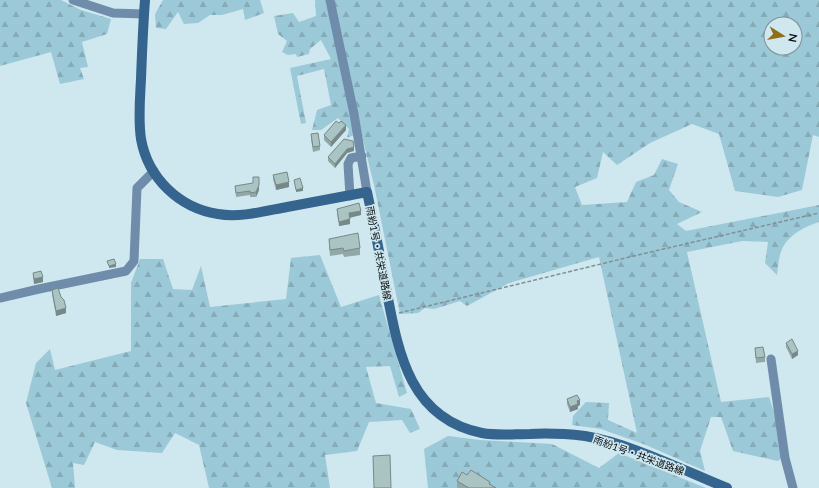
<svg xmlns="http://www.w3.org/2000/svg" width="819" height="488" font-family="Lato,'Noto Sans JP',sans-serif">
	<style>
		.forest { fill: url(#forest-firs); fill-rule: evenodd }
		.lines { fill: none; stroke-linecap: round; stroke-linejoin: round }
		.path { stroke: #7f9197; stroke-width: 1.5; stroke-dasharray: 4 2; stroke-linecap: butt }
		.street { stroke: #6f8dab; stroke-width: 9 }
		.secondary { stroke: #35648e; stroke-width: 10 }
		.wall { fill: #92a8a8 }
		.shaded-wall { fill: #788 }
		.building { fill: #aac3c3; stroke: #788 }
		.labels { text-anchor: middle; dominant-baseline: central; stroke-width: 3.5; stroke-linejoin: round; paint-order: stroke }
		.street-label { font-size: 10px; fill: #070f12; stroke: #cfe7ef }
	</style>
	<defs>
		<pattern id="forest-firs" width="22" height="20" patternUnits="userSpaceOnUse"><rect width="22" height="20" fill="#9cc9d8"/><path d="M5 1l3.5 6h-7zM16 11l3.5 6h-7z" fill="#85abb8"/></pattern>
	</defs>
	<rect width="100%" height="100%" fill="#cfe7ef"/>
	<path class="forest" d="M0 0H61L81 10 111 19 107 34 82 42 88 67 80 68 84 79 60 84 51 52 0 66Z
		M163 0H260L264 13 245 20 243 9 222 15H210L198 23 184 24 178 12 166 29 156 28 155 14Z
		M315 0H819V137L813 135 802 190 778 197 735 191 719 134 692 124 650 143 617 165 603 152 597 178 575 187 582 205 627 202 636 182 654 175 662 159 678 164 669 190 679 202 702 212 677 224 686 231 819 205V222C806 226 790 234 783 247 779 254 778 266 777 275L765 263 768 242 742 241 687 252 721 402 769 397 787 452 778 461 733 451 721 417H711L700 451 705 471 646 445 601 429 572 425 573 416 586 402 609 403 608 420 637 433 599 257 509 283 467 306 460 301 434 309 425 308 418 313 400 314 374 185 361 132 347 138 349 129 338 118 321 130H312L317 110 331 105 324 69 297 76 306 123 301 124 290 68 331 59 321 40 310 49 309 54 297 57 296 54 288 55 282 52 287 41 278 34 274 16 293 13 299 22 316 16ZM771 24H795V48H771Z
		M320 255 341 307 379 295 407 393 399 397 390 366 366 367 376 403 411 409 420 429 410 433 402 420 369 422 357 451 325 455 330 488H209L199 445 175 433 162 453 117 450 95 442 84 465 73 463 75 488H52L26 403 36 363 50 349 55 370 131 351V283L140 259H163L173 289 192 290 201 266 210 307 286 299 291 258Z
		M448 436 480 440 552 444 599 468 619 453 706 488H428L424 449Z"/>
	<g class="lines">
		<path class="path" d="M399 313 642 254 819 213"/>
		<path class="street" d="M73 0 113 13 144 14
			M330 0 354 114 367 192
			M350 196 348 164 351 158 362 156
			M0 298 39 289 126 271 134 261 137 188 154 171
			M771 359 785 458 793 488"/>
		<path class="secondary" d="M145 0C143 26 142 52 141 79 140 99 138 119 141 139 148 178 179 208 218 214 240 218 265 211 287 207 314 202 341 197 367 192 374 224 380 256 386 288 398 350 408 418 482 433 498 436 514 434 530 434 548 433 567 434 585 436 629 443 685 471 727 488"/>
	</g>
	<path class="wall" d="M339 123 346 130 331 147 324 140V135Z
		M311 134 320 146V150L313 152 311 139Z
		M354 151 347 153 335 168 328 161V157Z
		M273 175 289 187 276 190 273 179Z
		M235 186 259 190 256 197H250V195L236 197Z
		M337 209 361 215 350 217V224L339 226 337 213Z
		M329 239 360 248V255L344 257 343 254 330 256 329 246Z
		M33 273 43 282 34 284 33 278Z
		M52 290 61 297 66 313 56 316 52 294Z
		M786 343 798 355 792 359 786 347Z
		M755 348 765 357V362L756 363Z
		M567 399 580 405 578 406V409L570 412 567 404Z
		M467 475 490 484 496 488H458L457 487V481Z"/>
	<path class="shaded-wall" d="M346 125V130L331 147V142Z
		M354 147V151L347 153 335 168V164L347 149Z
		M289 182V187L276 190V185Z
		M259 185V190L256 197V192Z
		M303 188V191L296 192V190Z
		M361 211V215L349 218V213Z
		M350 219V224L339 226V222Z
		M116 264V267L109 268V266Z
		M43 277V282L34 284V279Z
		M66 308V313L56 316V311Z
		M798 351V355L792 359V354Z
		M580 400V405L578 406V409L570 412V407L577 401Z"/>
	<path class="building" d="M336 121 339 123 341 121 346 125 331 142 324 135Z
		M318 133 320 146 313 147 311 134Z
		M344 139 353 141 354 147 347 149 335 164 328 157Z
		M287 172 289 182 276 185 273 175Z
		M253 177H259V185L256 192 250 193V191L236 193 235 186 253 183Z
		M300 178 303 188 296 190 294 180Z
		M359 203 361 211 349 213 350 219 339 222 337 209Z
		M358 233 360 248 344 251 343 248 330 250 329 239Z
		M114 259 116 264 109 266 107 261Z
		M41 271 43 277 34 279 33 273Z
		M58 288 61 297 64 300 66 308 56 311 52 290Z
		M792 339 798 351 792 354 786 343Z
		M763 347 765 357 756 358 755 348Z
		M577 395 580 400 577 401 578 404 570 407 567 399Z
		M390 455 391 488H374L373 456Z
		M471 470 490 482 489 484 496 488H469L457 481 462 472 467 475Z"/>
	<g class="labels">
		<g class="street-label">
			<text transform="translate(379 253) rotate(79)">雨紛1号・共栄道路線</text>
			<text transform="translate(639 455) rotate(20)">雨紛1号・共栄道路線</text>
		</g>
	</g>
	<g transform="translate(783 36) rotate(101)"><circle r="19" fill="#cfe7ef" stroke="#7f9197"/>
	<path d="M0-3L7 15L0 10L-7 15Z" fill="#906f14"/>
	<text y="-6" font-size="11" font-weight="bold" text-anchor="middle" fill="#070f12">N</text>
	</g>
</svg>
